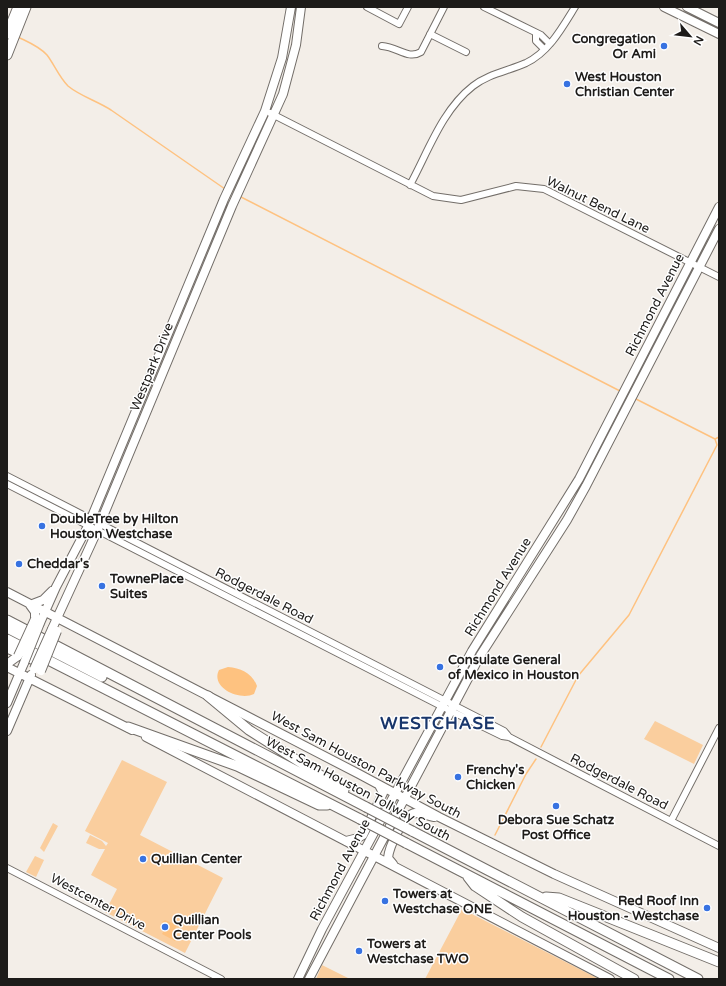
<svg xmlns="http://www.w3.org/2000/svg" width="726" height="986" font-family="'Varela Round',sans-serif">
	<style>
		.green { fill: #face9e }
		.water { fill: #fec280 }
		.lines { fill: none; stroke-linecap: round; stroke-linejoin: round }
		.stream { stroke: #fec280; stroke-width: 1.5 }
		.minor-casing { stroke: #736e69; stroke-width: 8 }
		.major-casing { stroke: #736e69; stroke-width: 10 }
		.highway-casing { stroke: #736e69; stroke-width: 11 }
		.minor { stroke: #fff; stroke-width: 6 }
		.major { stroke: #fff; stroke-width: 8 }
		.highway { stroke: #fff; stroke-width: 9 }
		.major-bridge-casing { stroke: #736e69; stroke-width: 10; stroke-linecap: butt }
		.highway-bridge-casing { stroke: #736e69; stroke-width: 11; stroke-linecap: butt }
		.major-bridge { stroke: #fff; stroke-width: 8 }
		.highway-bridge { stroke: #fff; stroke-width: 9 }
		.poi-dot { fill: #3772e1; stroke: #fff; stroke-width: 1.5 }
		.labels { text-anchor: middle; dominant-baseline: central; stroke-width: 3; stroke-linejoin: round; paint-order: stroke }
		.poi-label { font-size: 13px; font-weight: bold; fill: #1d1b19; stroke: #fff; text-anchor: start }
		.street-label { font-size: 13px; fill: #1d1b19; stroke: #fff }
		.district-label { font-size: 17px; font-weight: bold; letter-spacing: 1px; fill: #19366b; stroke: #fff }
	</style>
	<rect width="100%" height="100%" fill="#f3eee8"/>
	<path class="green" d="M655 721 703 745 694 764 644 739Z
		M122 760 167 782 140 835 223 878 185 953 105 912 117 889 91 875 105 849H99L86 843 90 835 102 841 106 846 108 843 85 831Z
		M53 823 58 826 44 852 40 848Z
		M35 856 44 860 36 877 26 872Z
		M462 909 597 978 425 979Z
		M322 965 350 979H316Z"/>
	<path class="water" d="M228 667C241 668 252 673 257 686L254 694C240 701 210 688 219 670Z
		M165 920 177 925 173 933 178 936 175 941 162 934 166 927 162 922Z"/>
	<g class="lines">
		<path class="stream" d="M18 37C28 42 39 46 47 55 54 64 59 77 68 86 80 96 97 101 111 110L225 189
			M239 196 620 391
			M715 439 719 437
			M541 747 578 676 629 615 717 445 715 439 634 398
			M495 835 526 774 536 759"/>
		<g class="minor-casing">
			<path id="minor" d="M367 7 399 24 408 7
				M484 7 541 35 550 44
				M536 33V41L544 49
				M430 34 466 52
				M382 46C398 47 408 60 421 52L444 7
				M270 113 433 196 461 200 516 186 544 189 719 277
				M410 185C428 152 442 110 473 86 488 74 508 71 526 63 549 52 562 28 575 7
				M7 476 504 731 509 737
				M7 484 451 711 502 736 509 737 719 846
				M671 821 719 728
				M7 868 221 979"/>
		</g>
		<g class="major-casing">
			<path id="major" d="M664 7 719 34
				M687 7 719 23
				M7 592 359 774 439 817 554 874 719 948
				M35 619V612L30 605 43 600 52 591
				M40 623 56 587 88 526 224 199 265 111 282 58 291 7
				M52 629 97 531 232 206 283 94 296 45 301 7
				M7 664 18 656
				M7 667 132 730
				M7 703 24 663
				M7 731 31 675
				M146 737 610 979
				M346 841 358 838 363 835 383 793 379 785
				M393 864 388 858C389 848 403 814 415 813 421 813 428 816 434 817
				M298 979 322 929 472 651 579 479 719 207
				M309 979 480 656 567 520 586 486 719 229"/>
		</g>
		<g class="highway-casing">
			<path id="highway" d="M7 34 18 7
				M7 55 26 7
				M7 620 366 807
				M7 628 102 677
				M7 639 360 819
				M7 648 38 662H44
				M208 696 249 730 344 790
				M128 727 237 766 319 805H327
				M412 831 698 979
				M406 843 669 979
				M468 877 475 886 522 917 634 979
				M546 897 559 898 719 962"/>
		</g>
		<use href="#minor" class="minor"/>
		<use href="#major" class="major"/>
		<use href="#highway" class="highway"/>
		<g class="major-bridge-casing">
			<path id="major-bridge" d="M18 656 35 619
				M24 663 40 623
				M34 669 52 629
				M41 671 57 631"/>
		</g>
		<g class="highway-bridge-casing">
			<path id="highway-bridge" d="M366 807 412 831
				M360 819 406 843"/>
		</g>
		<use href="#major-bridge" class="major-bridge"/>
		<use href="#highway-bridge" class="highway-bridge"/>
	</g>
	<g class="poi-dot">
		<circle cx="664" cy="46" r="4"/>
		<circle cx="567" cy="84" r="4"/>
		<circle cx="42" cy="526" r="4"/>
		<circle cx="19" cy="564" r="4"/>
		<circle cx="102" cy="586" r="4"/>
		<circle cx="440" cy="667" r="4"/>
		<circle cx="458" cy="777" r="4"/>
		<circle cx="556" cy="806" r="4"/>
		<circle cx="143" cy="859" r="4"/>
		<circle cx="385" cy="901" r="4"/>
		<circle cx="707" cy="908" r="4"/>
		<circle cx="165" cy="927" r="4"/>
		<circle cx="359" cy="951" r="4"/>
	</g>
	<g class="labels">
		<g class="poi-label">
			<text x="656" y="39" text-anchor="end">Congregation<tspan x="656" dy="15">Or Ami</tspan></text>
			<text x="575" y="77">West Houston<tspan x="575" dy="15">Christian Center</tspan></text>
			<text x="50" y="519">DoubleTree by Hilton<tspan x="50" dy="15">Houston Westchase</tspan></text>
			<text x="27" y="564">Cheddar's</text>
			<text x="110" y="579">TownePlace<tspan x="110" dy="15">Suites</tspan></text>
			<text x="448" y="660">Consulate General<tspan x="448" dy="15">of Mexico in Houston</tspan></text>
			<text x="466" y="770">Frenchy's<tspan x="466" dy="15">Chicken</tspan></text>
			<text x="556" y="820" text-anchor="middle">Debora Sue Schatz<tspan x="556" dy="15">Post Office</tspan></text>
			<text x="151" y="859">Quillian Center</text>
			<text x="393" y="894">Towers at<tspan x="393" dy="15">Westchase ONE</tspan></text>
			<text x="699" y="901" text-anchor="end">Red Roof Inn<tspan x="699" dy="15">Houston - Westchase</tspan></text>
			<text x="173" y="920">Quillian<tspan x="173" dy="15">Center Pools</tspan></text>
			<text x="367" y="944">Towers at<tspan x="367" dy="15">Westchase TWO</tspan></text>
		</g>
		<g class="street-label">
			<text transform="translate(598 205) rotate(26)">Walnut Bend Lane</text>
			<text transform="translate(655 305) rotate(-63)">Richmond Avenue</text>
			<text transform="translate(152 367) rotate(-68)">Westpark Drive</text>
			<text transform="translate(498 587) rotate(-58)">Richmond Avenue</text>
			<text transform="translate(264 596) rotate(27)">Rodgerdale Road</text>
			<text transform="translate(366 765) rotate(28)">West Sam Houston Parkway South</text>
			<text transform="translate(619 782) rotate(27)">Rodgerdale Road</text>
			<text transform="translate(358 789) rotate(28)">West Sam Houston Tollway South</text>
			<text transform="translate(340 870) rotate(-62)">Richmond Avenue</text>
			<text transform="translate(98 902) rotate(28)">Westcenter Drive</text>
		</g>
		<g class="district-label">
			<text x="438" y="723">WESTCHASE</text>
		</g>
	</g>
	<rect width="726" height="986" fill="none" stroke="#1d1b19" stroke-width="16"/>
	<g transform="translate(690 36) rotate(118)" stroke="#ffffff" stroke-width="3" paint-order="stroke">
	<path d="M0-3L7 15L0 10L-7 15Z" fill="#1d1b19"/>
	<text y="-6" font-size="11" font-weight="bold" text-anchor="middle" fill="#1d1b19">N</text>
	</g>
</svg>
